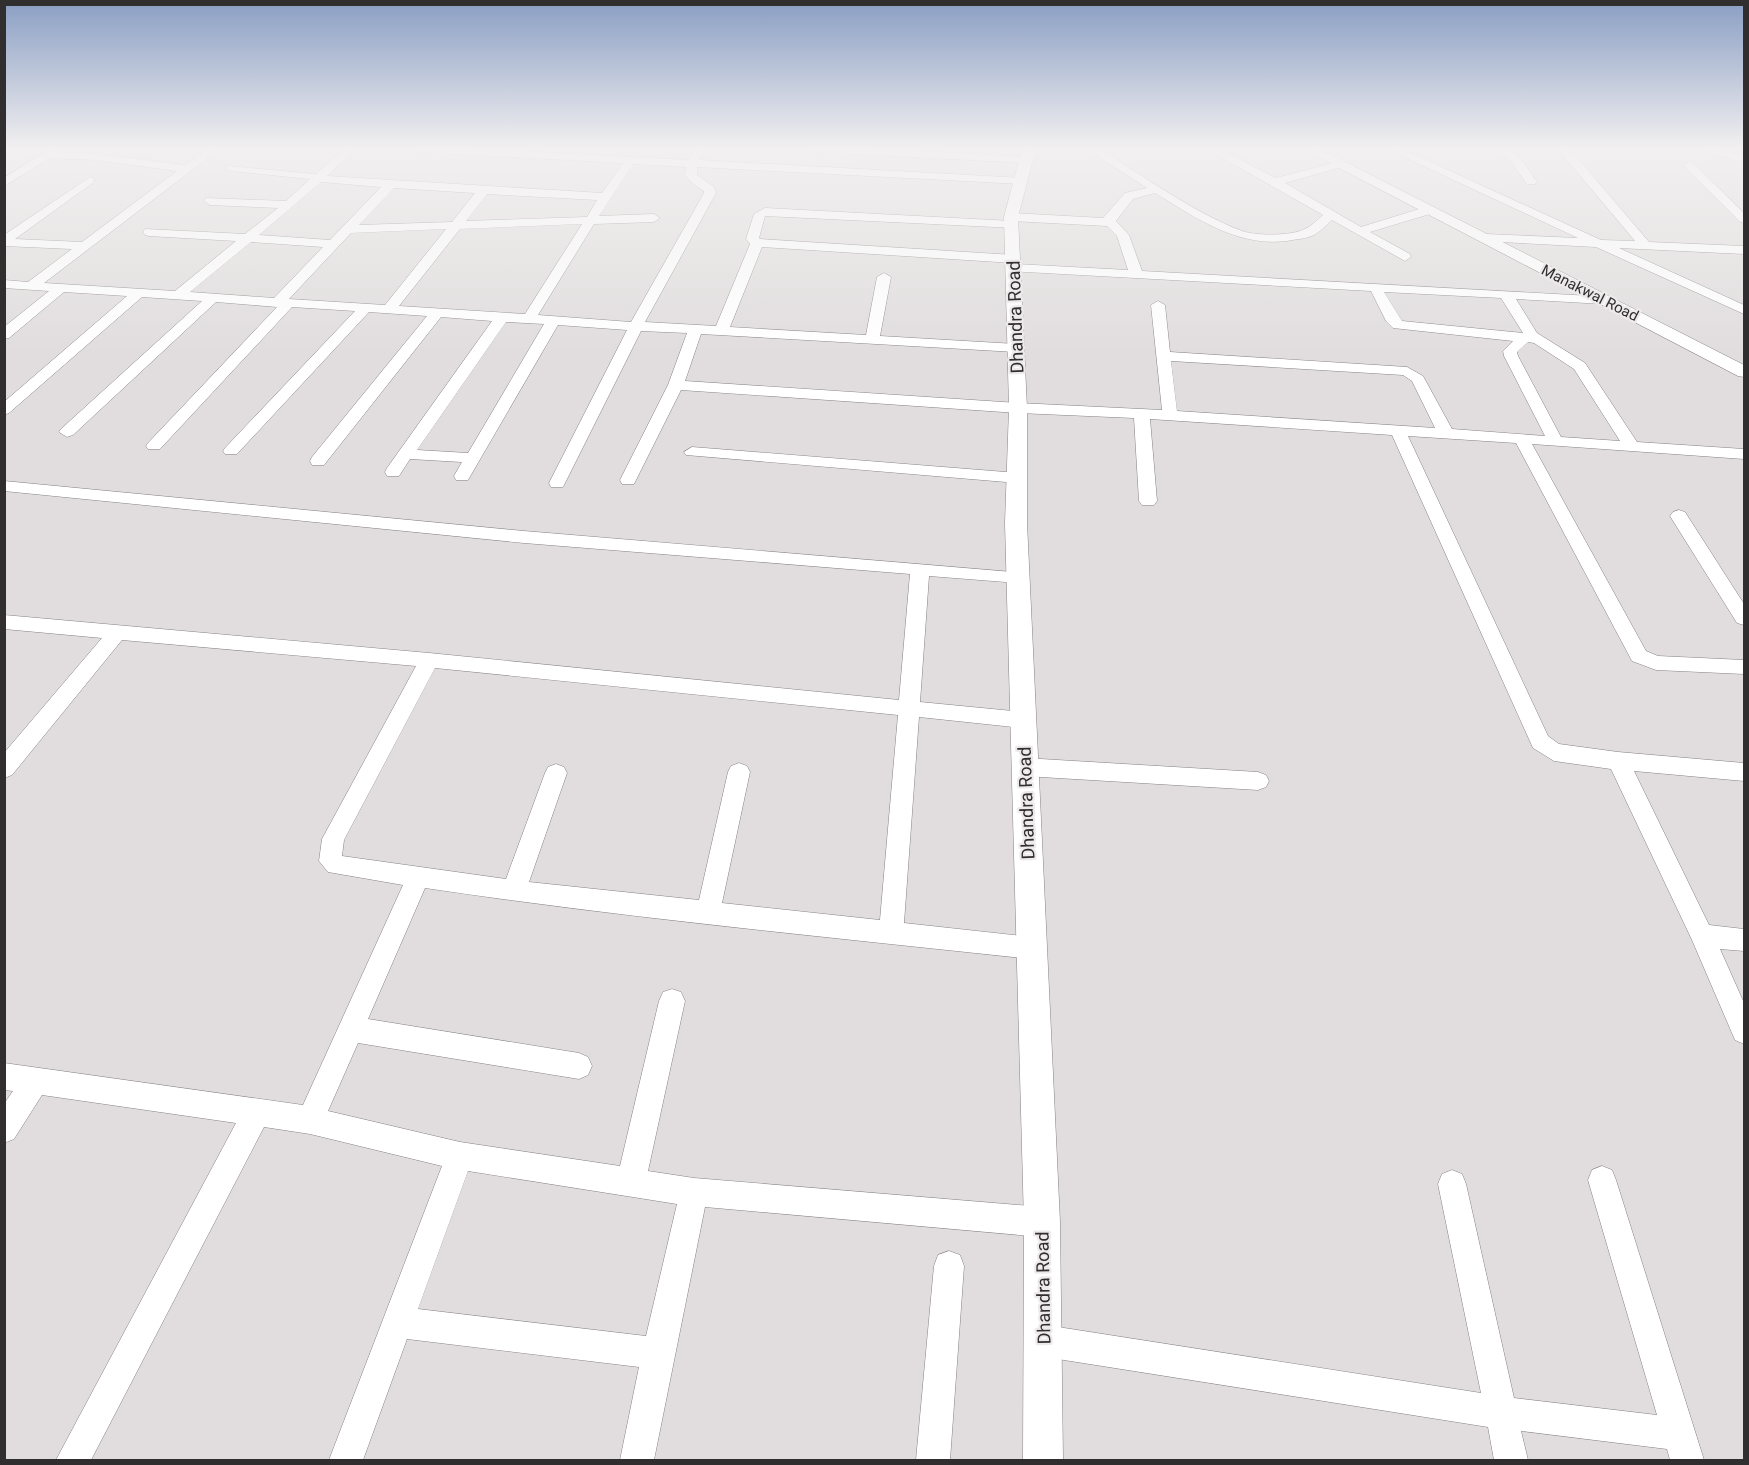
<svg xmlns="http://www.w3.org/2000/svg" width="1749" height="1465" font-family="Roboto,sans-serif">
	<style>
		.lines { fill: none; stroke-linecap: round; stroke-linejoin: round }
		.minor-casing { stroke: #868283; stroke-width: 1 }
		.tertiary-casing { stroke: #868283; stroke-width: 1 }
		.minor { fill: #fff; fill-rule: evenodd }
		.tertiary { fill: #fff; fill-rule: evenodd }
		.labels { text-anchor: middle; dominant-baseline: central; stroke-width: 4.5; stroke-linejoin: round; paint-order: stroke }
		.far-street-label { font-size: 15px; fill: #302e2f; stroke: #eeeaeb }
		.street-label { font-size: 18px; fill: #302e2f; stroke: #eeeaeb }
	</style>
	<rect width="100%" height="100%" fill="#e1ddde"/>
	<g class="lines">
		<g class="minor-casing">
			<path id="minor" d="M51 148H64L60 152 95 154 185 165 209 148H221L44 283 175 291 236 241 149 236 145 235 143 232 145 229 245 234 278 208 210 205 204 201 206 198 286 201 310 179 231 171 227 170V166L316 174 345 148H357L327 176 602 193 623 163 401 151 395 148H463L688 160 695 148H705L699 160 1021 178 1027 181 1021 184 697 167V175L714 187 716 193 645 322 716 326 750 244 746 239 754 214 765 208 1012 221 1018 225 1016 228 765 216 759 238 760 239 1014 255 1020 259 1014 263 762 247 730 327 866 335 877 277 884 273 891 277 880 336 1016 344 1023 348 1016 352 701 334 685 381 1018 403 1162 410 1151 305 1158 301 1165 305 1170 352 1407 367 1423 376 1452 429 1545 436 1504 356 1503 351 1513 341 1393 328 1386 321 1371 291 1009 271 1007 268 1009 265 1014 264 1128 270 1117 236 1107 226 1011 221 1005 217 1011 213 1103 218 1125 193 1147 188 1085 148H1098C1142 175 1194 213 1242 231 1256 236 1292 236 1305 229 1312 226 1317 220 1323 215L1205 148H1218L1276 178 1341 161 1345 162V166L1285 183 1361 227 1429 206 1435 210 1433 213 1370 232 1410 254 1411 257 1405 261 1332 220C1326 225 1321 231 1314 235 1306 239 1296 239 1287 241 1237 247 1196 218 1155 193L1133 199 1116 221 1129 235 1142 271 1609 297 1611 300 1609 303 1604 304 1516 299 1537 333 1585 363 1637 442 1744 449V459L1532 444 1646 651 1658 656 1744 660V674L1656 670 1632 661 1516 443 1408 436 1548 736 1559 744 1618 752 1744 763V781L1634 771 1709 925 1744 929V951L1720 949 1744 1003V1044L1735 1040 1692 940 1611 769 1554 761 1533 748 1392 435 1150 419 1157 501 1154 505H1142L1139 501 1134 418 1018 413 681 390 634 484H622L620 480 668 385 687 333 641 331 563 487H551L549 483 627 330 558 325 468 480H456L454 476 462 462 410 459 399 476H387L385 472 387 468 492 321 441 317 324 465H312L310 461 312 457 427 316 369 312 237 454H225L223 451 225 448 355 311 292 307 160 449H148L146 446 148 443 277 307 216 302 73 435 67 437 59 432 61 429 202 301 142 297 9 413 4 415V402L127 296 64 292 9 338 4 339V327L49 291 4 288V280L28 282 72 249 4 246V235L90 177 94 178V182L15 239 82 242 177 171 95 160 50 158 4 186V178ZM633 164 686 167 685 175 693 184 704 191V193L631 322 538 315 594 224 654 222 660 218 654 214 599 216ZM321 182 381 187 330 240 259 235ZM394 188 475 193 452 222 359 225ZM487 194 597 200 587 217 466 221ZM582 224 525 314 399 306 460 229ZM446 229 385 305 289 299 351 233ZM251 242 323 247 274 298 190 292ZM1384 292 1501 298 1523 333 1402 321ZM506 322 544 324 468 453 417 450ZM1528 342 1534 343 1574 369 1620 441 1561 437 1518 356 1517 352ZM1171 361 1403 375 1412 381 1435 428 1177 411Z
				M791 148H860L1026 157 1032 160 1026 163 797 151Z
				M1385 148H1400L1601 240 1635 241 1557 148H1569L1649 242 1744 246V254L1619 248 1744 305V314L1596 247 1482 241 1480 238 1482 235 1486 234 1578 238Z
				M1494 148C1518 148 1524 164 1537 182L1535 184H1527L1509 159Z
				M1694 148H1713L1744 156V162L1696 150Z
				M1689 162 1693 163 1744 213V223L1740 222 1683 165Z
				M692 447 1018 473 1024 474 1026 478 1024 482 1018 483 686 455 684 452Z
				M4 481 524 531 1025 573 1028 577 1025 581 1019 583 929 576 920 702 1023 712 1030 714 1033 720 1030 726 1023 728 919 717 904 923 1031 937 1040 940 1043 948 1040 956 1031 959C829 937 626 918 425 888L368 1019 579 1053 588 1057 592 1066 588 1075 579 1079 358 1043 328 1111 460 1142 620 1166 659 1001 663 992 672 989 681 992 685 1001 648 1171 694 1178 1042 1207 1052 1212 1057 1222 1052 1232 1042 1237 705 1207 654 1460H620L639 1367 407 1339 363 1460H329L442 1166 310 1134 264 1127 91 1460H56L236 1123 42 1095 14 1139 4 1143V1104L13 1091 4 1090V1063L303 1105 403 885 328 872 319 861 322 839 416 666 122 640 12 775 4 778V753L102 638 4 629V615L429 653 899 700 910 574 524 543 4 491ZM435 668 898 715 880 920 722 903 750 772 747 766 739 763 731 766 728 772 699 900 529 882 567 773 564 767 556 764 548 767 545 773 506 879 342 856 344 840ZM468 1171 677 1204 646 1336 418 1309Z
				M1679 510 1685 512 1744 604V625L1737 623 1670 516 1673 512Z
				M1024 758 1258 772 1266 775 1269 781 1266 787 1258 790 1024 776 1016 773 1013 767 1016 761Z
				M1602 1166 1612 1170 1616 1180 1704 1460H1670L1667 1449 1521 1431 1528 1460H1494L1488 1427 1045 1357 1034 1352 1029 1341 1034 1330 1045 1325 1481 1393 1438 1184 1442 1174 1452 1170 1462 1174 1466 1184 1514 1398 1657 1415 1588 1180 1592 1170Z
				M949 1251 960 1255 964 1266 950 1460H916L934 1266 938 1255Z"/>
		</g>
		<g class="tertiary-casing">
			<path id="tertiary" d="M1025 148H1039L1033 160 1018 217 1027 408V523L1060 1222 1063 1460H1023L1024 1222 1005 523 1009 408 1004 217 1019 160Z
				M1301 148H1318L1744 365V377L1738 376Z"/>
		</g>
		<use href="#minor" class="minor"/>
		<use href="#tertiary" class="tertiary"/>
	</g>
	<linearGradient id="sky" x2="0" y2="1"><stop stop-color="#8a9ec3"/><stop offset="0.42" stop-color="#f2f0f0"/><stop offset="1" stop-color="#f2f0f0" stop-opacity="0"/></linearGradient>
	<rect width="1749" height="353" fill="url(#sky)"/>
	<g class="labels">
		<g class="far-street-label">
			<text transform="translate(1590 293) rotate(27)">Manakwal Road</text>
		</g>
		<g class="street-label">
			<text transform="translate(1015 317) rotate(-92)">Dhandra Road</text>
			<text transform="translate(1026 803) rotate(-92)">Dhandra Road</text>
			<text transform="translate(1043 1288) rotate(-91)">Dhandra Road</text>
		</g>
	</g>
	<rect width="1749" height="1465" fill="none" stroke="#302e2f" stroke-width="12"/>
</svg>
